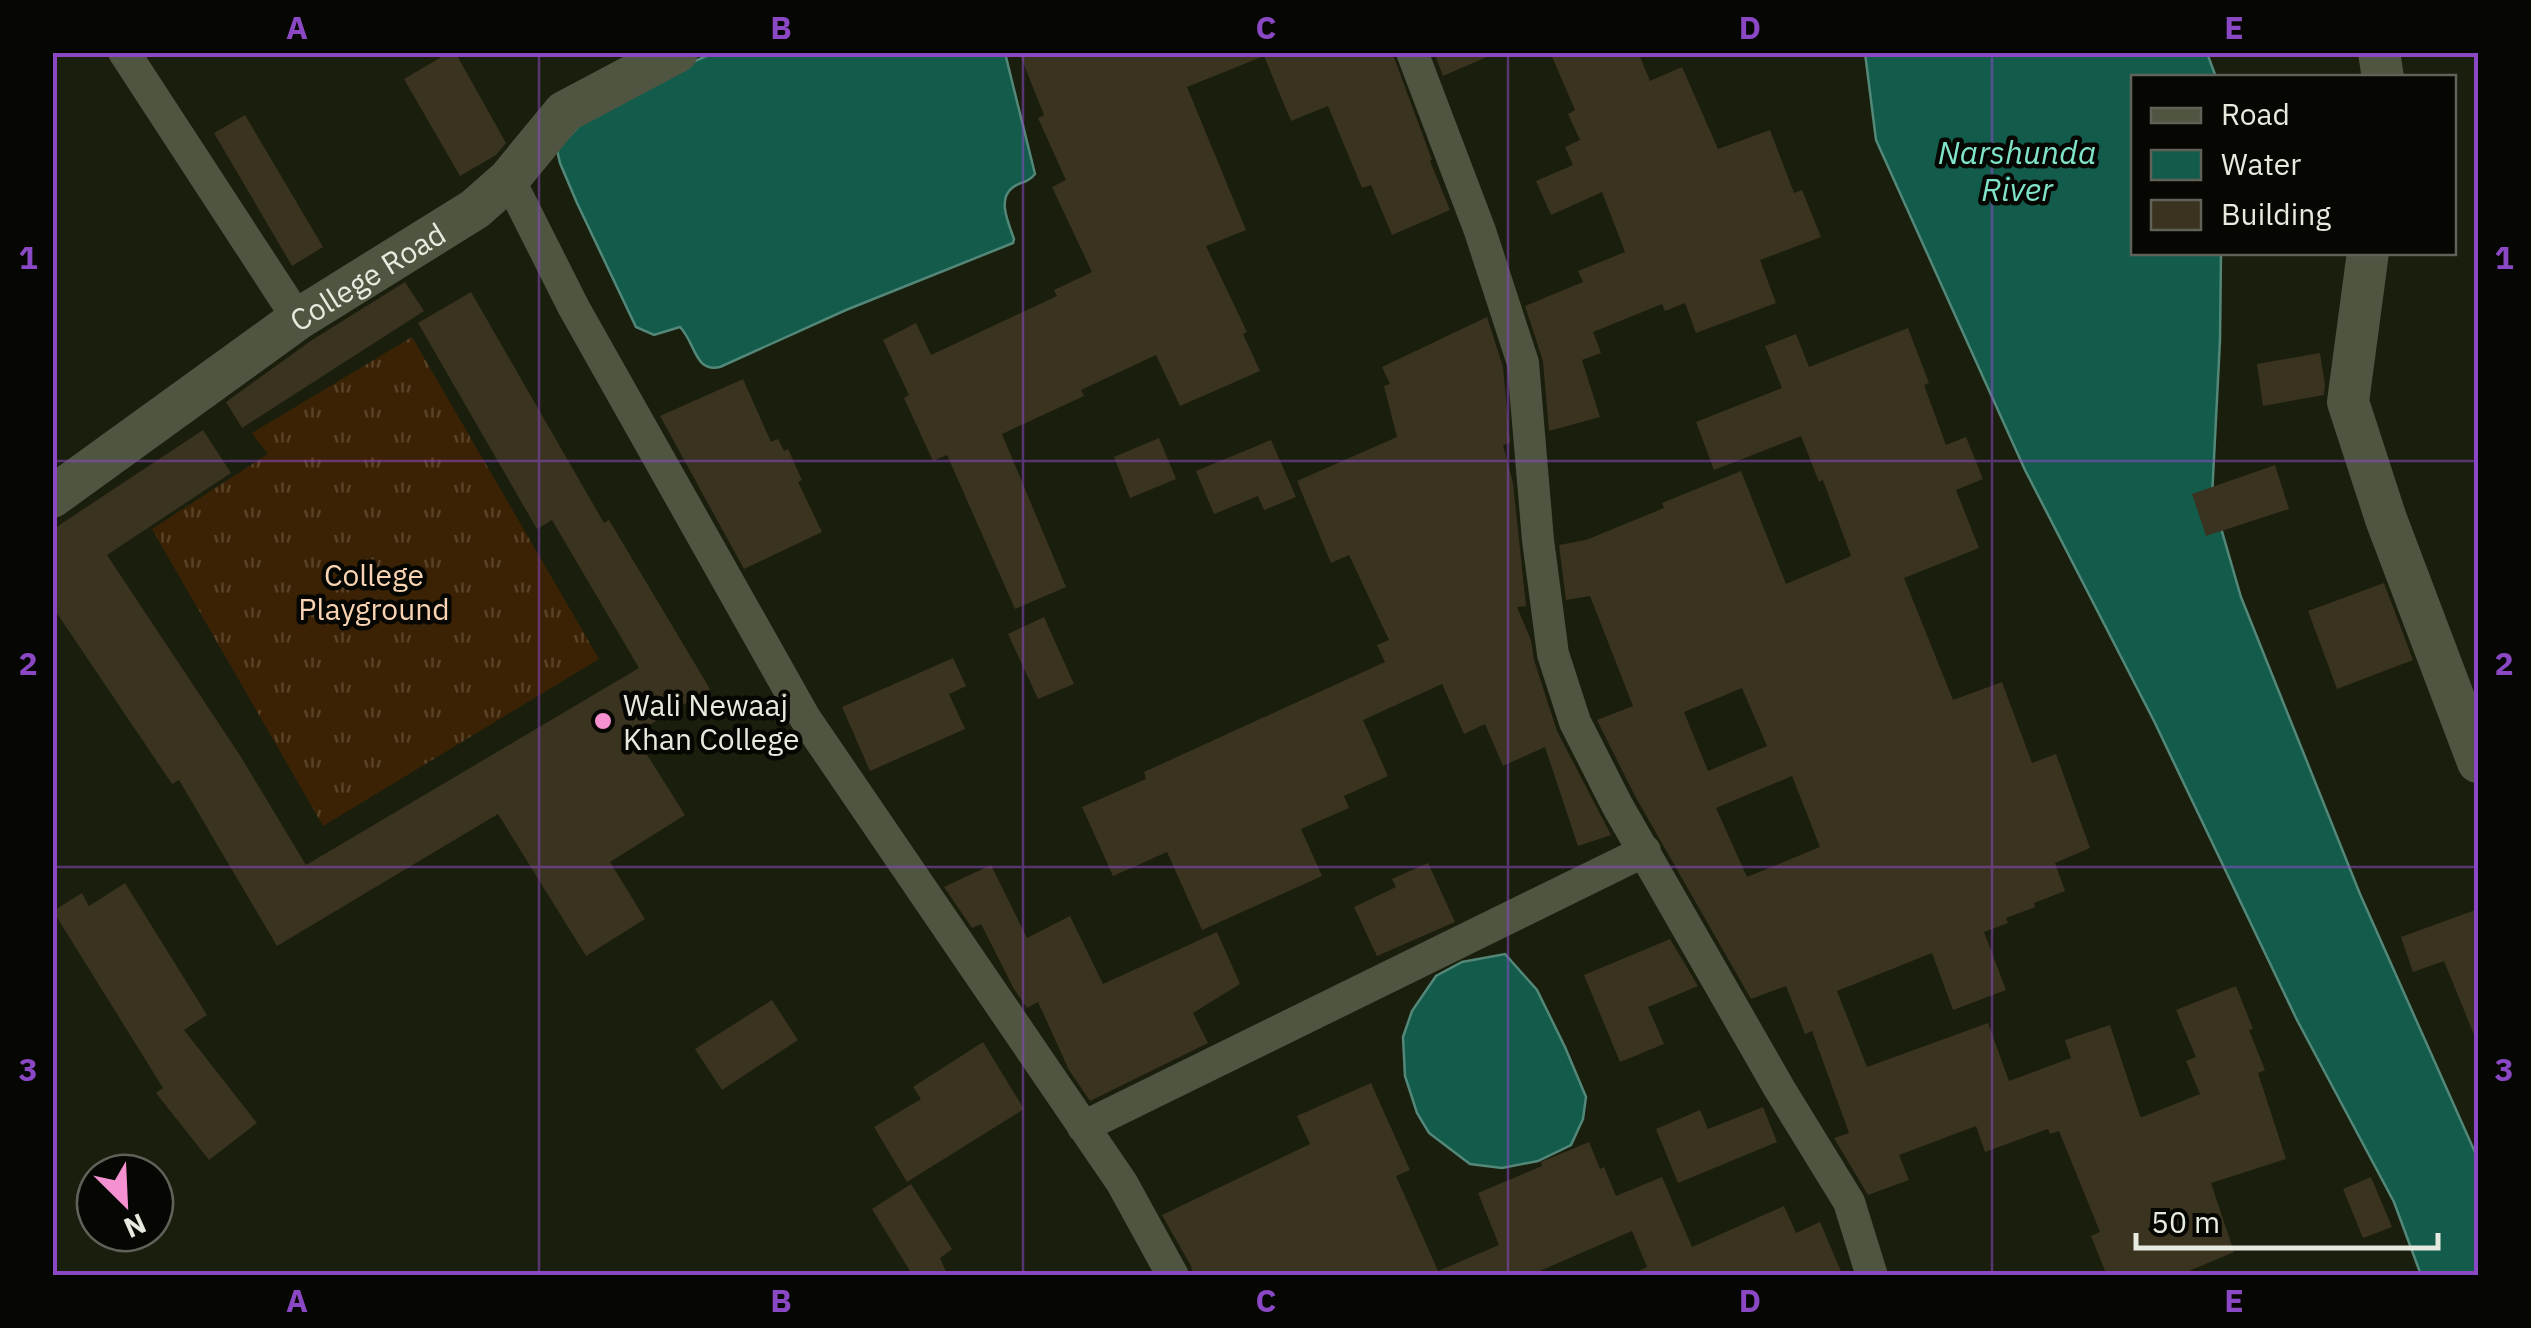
<svg xmlns="http://www.w3.org/2000/svg" width="2531" height="1328" font-family="'IBM Plex Sans',sans-serif">
	<style>
		.grass { fill: url(#grass-tufts) }
		.water { fill: #135c4c; stroke: #538778; stroke-width: 2.5 }
		.building { fill: #3a3320; fill-rule: evenodd }
		.lines { fill: none; stroke-linecap: round; stroke-linejoin: round }
		.minor { stroke: #505541; stroke-width: 32 }
		.tertiary { stroke: #505541; stroke-width: 42 }
		.grid { fill: none; stroke: #8b48c4; stroke-width: 2.5; stroke-opacity: 0.55 }
		.poi-dot { fill: #f590d1; stroke: #060702; stroke-width: 4 }
		.labels { text-anchor: middle; dominant-baseline: central; stroke-width: 9; stroke-linejoin: round; paint-order: stroke }
		.street-label { font-size: 30px; fill: #e7eade; stroke: #060702 }
		.park-label { font-size: 30px; fill: #fad4b2; stroke: #060702 }
		.poi-label { font-size: 30px; fill: #e7eade; stroke: #060702; text-anchor: start }
		.water-label { font-size: 32px; font-style: italic; fill: #7fe4c9; stroke: #060702 }
		.neatline { fill: none; stroke: #8b48c4; stroke-width: 4 }
		.grid-label { font-size: 32px; text-anchor: middle; font-weight: bold; fill: #8b48c4 }
	</style>
	<defs>
		<pattern id="grass-tufts" width="24" height="20" patternUnits="userSpaceOnUse" patternTransform="scale(2.5)"><rect width="24" height="20" fill="#3c2204"/><path d="M3 7l-1-3M5 7V3M7 7l1-3M15 17l-1-3M17 17v-4M19 17l1-3" fill="none" stroke="#584228"/></pattern>
	</defs>
	<rect width="100%" height="100%" fill="#1a1e0c"/>
	<path class="grass" d="M412 337 599 659 323 826 152 529 268 454 252 433Z"/>
	<path class="water" d="M713 53H1005L1035 174C1026 185 1022 180 1012 188 997 200 1009 224 1014 239L1013 243 846 310 720 367C695 373 696 344 680 327L654 335 636 327 577 203 560 163 557 150 600 103Z
		M1865 53H2207L2216 77 2134 78V252L2221 253 2220 340 2212 497 2241 597 2360 894 2478 1159V1275H2421L2394 1202 2297 1020 2154 721 2025 470 1876 140Z
		M1505 954 1537 990 1565 1047 1586 1097 1583 1119 1571 1145 1538 1161 1502 1168 1470 1164 1429 1133 1417 1113 1405 1076 1403 1037 1412 1011 1436 976 1462 962Z"/>
	<path class="building" d="M450 52H455L506 143 496 155 460 176 404 79Z
		M1019 52H1392L1432 160 1430 161 1450 210 1392 235 1371 185 1362 188 1328 106 1291 121 1264 56 1187 87 1246 230 1206 246 1247 332 1243 334 1260 371 1180 406 1156 355 1081 390 1084 396 1002 434 1066 587 1015 609 947 455 933 461 904 398 909 395 883 340 916 323 931 355 1057 296 1054 290 1092 272 1052 187 1066 180 1038 118 1044 115Z
		M1434 52H1498L1443 76Z
		M1550 52H1638L1650 81 1682 67 1718 149 1770 130 1794 193 1802 190 1821 237 1760 260 1776 303 1696 333 1685 303 1665 311 1662 304 1593 332 1601 353 1582 360 1600 417 1549 431 1543 361 1525 306 1583 282 1578 271 1625 252 1602 192 1551 215 1536 181 1573 165 1565 147 1580 140 1568 114 1575 110Z
		M245 115 323 247 292 266 214 133Z
		M405 282 424 311 242 428 226 402 312 340Z
		M471 292 604 523 609 520 710 689 634 734 685 815 610 862 645 919 586 956 498 814 277 946 179 780 172 784 52 606V530L203 430 231 473 107 555 241 757 306 865 639 668 552 520 537 529 418 323Z
		M1487 317 1503 367 1510 443 1503 445 1513 483 1526 606 1517 607 1531 640 1534 660 1557 731 1611 835 1578 846 1545 747 1503 766 1485 724 1464 734 1442 684 1363 720 1388 776 1344 796 1349 808 1301 829 1322 876 1202 930 1167 852 1113 876 1082 807 1146 779 1144 772 1385 662 1377 645 1389 640 1349 555 1331 563 1297 481 1397 437 1384 386 1390 384 1382 367Z
		M1908 328 1929 383 1924 385 1946 445 1966 437 1983 479 1956 490 1979 548 1904 578 1953 700 2002 682 2032 763 2056 754 2090 848 2055 863 2065 891 2034 903 2035 907 2006 918 2008 923 1984 932 2006 990 1953 1010 1932 953 1837 991 1867 1067 1988 1023 2009 1081 2071 1058 2065 1040 2110 1025 2140 1116 2142 1117 2200 1094 2186 1061 2196 1057 2176 1010 2236 986 2253 1029 2249 1030 2265 1070 2258 1073 2286 1159 2211 1183 2234 1252 2177 1276H2107L2091 1236 2100 1232 2059 1131 2050 1134 2048 1129 1985 1152 1976 1126 1899 1155 1909 1180 1868 1195 1834 1138 1849 1133 1812 1031 1805 1034 1786 986 1751 999 1635 796 1597 720 1633 706 1590 596 1566 600 1559 545 1586 540 1664 508 1662 503 1741 471 1786 584 1851 556 1823 480 1819 482 1801 436 1714 470 1696 422 1782 388 1765 346 1796 334 1809 367ZM1742 688 1767 746 1708 771 1684 712ZM1792 776 1820 847 1747 877 1716 808Z
		M2320 353 2325 385 2324 395 2263 406 2257 364Z
		M743 379 771 442 778 439 784 451 788 449 802 480 798 482 822 532 744 569 660 416Z
		M1159 438 1176 479 1130 498 1114 457Z
		M1271 440 1296 497 1264 510 1258 496 1214 514 1196 471Z
		M2275 465 2289 509 2206 536 2192 494Z
		M2384 583 2413 660 2337 689 2308 611Z
		M1044 617 1074 684 1038 699 1008 634Z
		M953 658 966 686 949 694 965 729 870 771 842 707Z
		M1428 863 1455 922 1377 956 1354 907 1396 887 1392 879Z
		M991 865 1027 938 1070 916 1103 984 1217 932 1240 984 1193 1013 1208 1043 1090 1101 1069 1070 1038 1002 1027 1008 1014 989 981 924 972 928 944 887Z
		M125 883 207 1015 184 1030 257 1123 209 1160 156 1093 163 1088 53 911 82 893 89 906Z
		M2478 909V1041L2477 1042 2444 961 2413 972 2401 937Z
		M1670 939 1698 986 1648 1007 1664 1044 1620 1062 1584 975Z
		M772 1000 798 1040 722 1090 695 1049Z
		M983 1042 1024 1109 907 1182 874 1127 921 1099 913 1087Z
		M1371 1083 1410 1170 1396 1176 1438 1271 1499 1245 1478 1193 1542 1166 1541 1162 1589 1142 1600 1169 1604 1167 1616 1196 1662 1177 1692 1247 1784 1206 1796 1233 1820 1222 1843 1276H1628L1647 1267 1632 1231 1528 1276H1193L1191 1266 1162 1215 1310 1144 1297 1116Z
		M1763 1107 1777 1142 1678 1183 1656 1129 1700 1110 1708 1129Z
		M2371 1177 2392 1227 2363 1238 2343 1189Z
		M911 1184 952 1249 940 1258 948 1276H913L872 1209Z"/>
	<g class="lines">
		<path class="minor" d="M124 52 298 319
			M1412 52 1480 231 1523 363 1538 540 1553 654 1575 722 1617 805 1779 1088 1849 1202 1872 1276
			M509 179 574 308 805 718 1122 1183 1173 1276
			M1083 1127 1645 851"/>
		<g class="tertiary">
			<path d="M2379 52 2383 78"/>
			<path d="M2368 252 2348 402 2386 519 2478 762"/>
			<path id="s1" d="M52 497 298 319 475 209 509 179 564 112 677 52"/>
		</g>
	</g>
	<path class="grid" d="M539 52V1276M1023 52V1276M1508 52V1276M1992 52V1276M52 461H2478M52 867H2478"/>
	<circle class="poi-dot" cx="603" cy="721" r="10"/>
	<g class="labels">
		<g class="street-label">
			<text stroke="none"><textPath href="#s1" startOffset="385">College Road</textPath></text>
		</g>
		<g class="park-label">
			<text x="374" y="574">College<tspan x="374" dy="34">Playground</tspan></text>
		</g>
		<g class="poi-label">
			<text x="623" y="704">Wali Newaaj<tspan x="623" dy="34">Khan College</tspan></text>
		</g>
		<g class="water-label">
			<text x="2017" y="152">Narshunda<tspan x="2017" dy="37">River</tspan></text>
		</g>
	</g>
	<rect width="2531" height="1328" fill="none" stroke="#060702" stroke-width="110"/>
	<rect x="2131" y="75" width="325" height="180" fill="#060702" stroke="#60625a" stroke-width="2.5"/>
	<rect x="2151" y="108" width="50" height="15" fill="#505541" stroke="#60625a" stroke-width="2.5"/>
	<text x="2221" y="125" font-size="30" fill="#e7eade">Road</text>
	<rect x="2151" y="150" width="50" height="30" fill="#135c4c" stroke="#60625a" stroke-width="2.5"/>
	<text x="2221" y="175" font-size="30" fill="#e7eade">Water</text>
	<rect x="2151" y="200" width="50" height="30" fill="#3a3320" stroke="#60625a" stroke-width="2.5"/>
	<text x="2221" y="225" font-size="30" fill="#e7eade">Building</text>
	<g transform="translate(125 1203) rotate(156)"><circle r="48" fill="#060702" stroke="#60625a" stroke-width="2.5"/>
	<path d="M0-8L18 38L0 25L-18 38Z" fill="#f590d1"/>
	<text y="-15" font-size="28" font-weight="bold" text-anchor="middle" fill="#e7eade">N</text>
	</g>
	<path d="M2136 1233v15h302v-15" fill="none" stroke="#e7eade" stroke-width="5"/>
	<text x="2151" y="1233" font-size="30" fill="#e7eade" stroke="#060702" stroke-width="8" paint-order="stroke">50 m</text>
	<rect x="55" y="55" width="2421" height="1218" class="neatline"/>
	<g class="grid-label">
		<text x="297" y="39">A</text>
		<text x="781" y="39">B</text>
		<text x="1266" y="39">C</text>
		<text x="1750" y="39">D</text>
		<text x="2234" y="39">E</text>
		<text x="28" y="269">1</text>
		<text x="2504" y="269">1</text>
		<text x="28" y="675">2</text>
		<text x="2504" y="675">2</text>
		<text x="28" y="1081">3</text>
		<text x="2504" y="1081">3</text>
		<text x="297" y="1312">A</text>
		<text x="781" y="1312">B</text>
		<text x="1266" y="1312">C</text>
		<text x="1750" y="1312">D</text>
		<text x="2234" y="1312">E</text>
	</g>
</svg>
